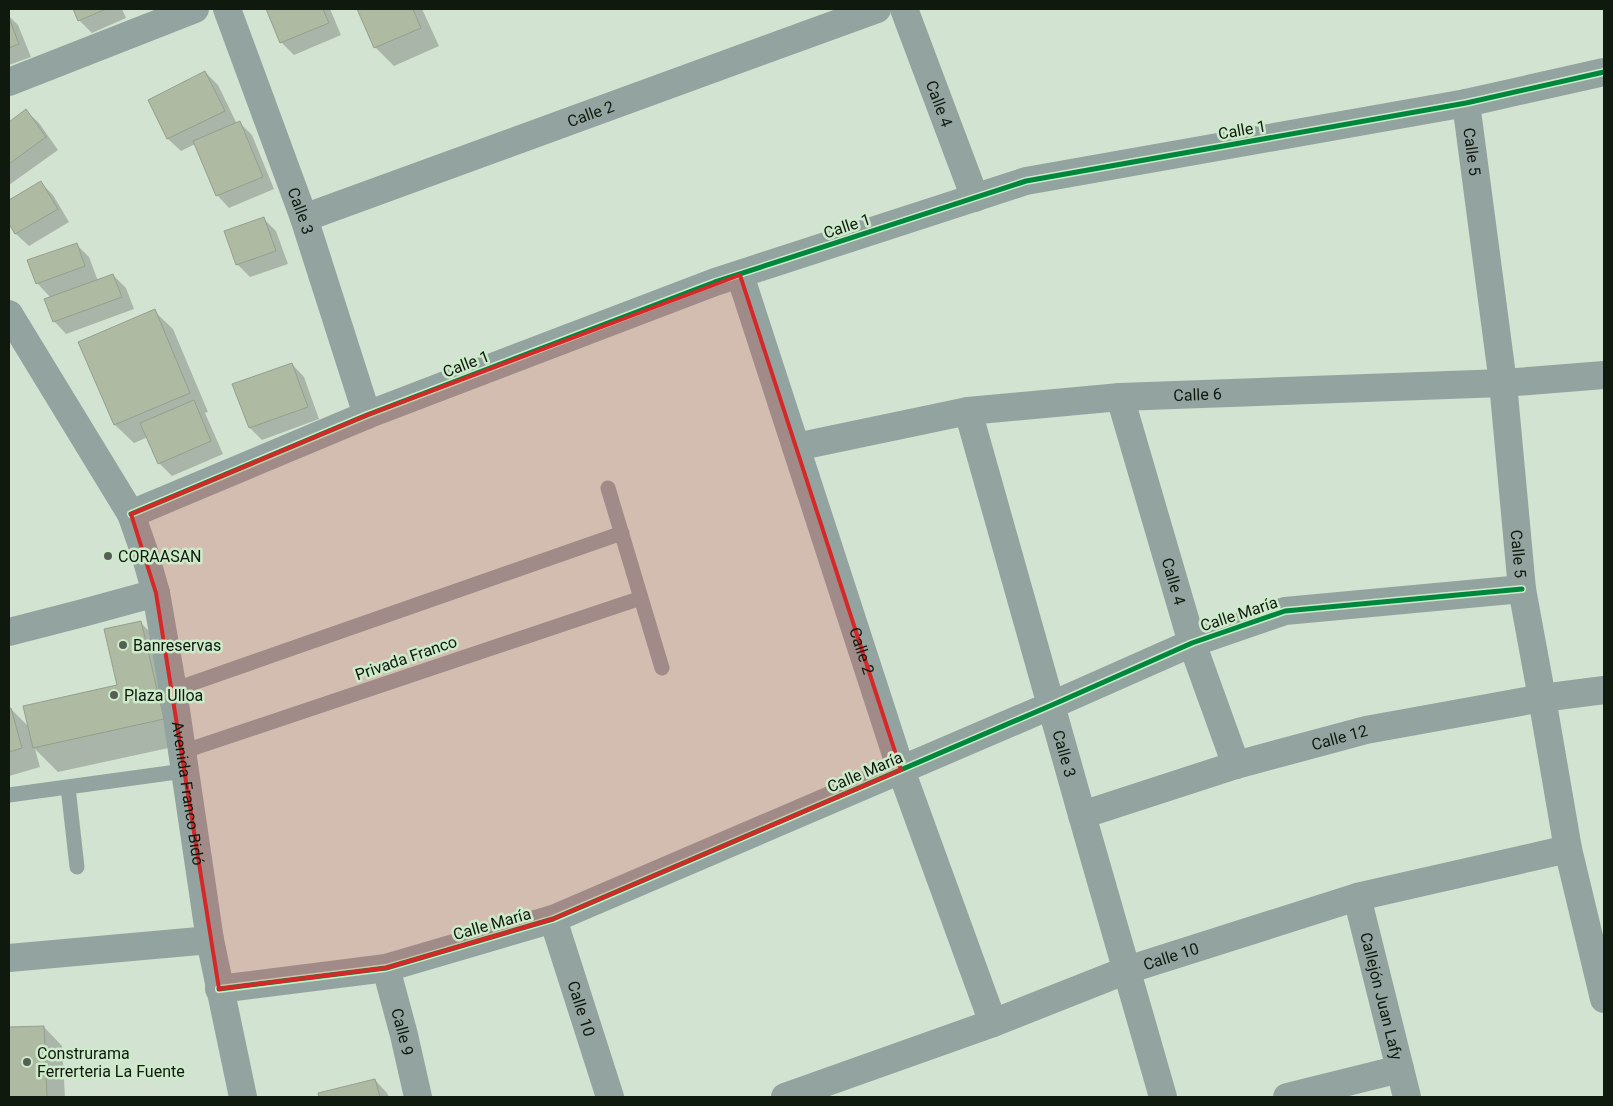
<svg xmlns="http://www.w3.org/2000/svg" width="1613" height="1106" font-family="Roboto,sans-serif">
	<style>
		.shadow { fill: #0003 }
		.building { fill: #aebaa2; stroke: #959f90 }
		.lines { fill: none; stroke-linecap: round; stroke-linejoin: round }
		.service { stroke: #93a4a0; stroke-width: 15 }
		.minor { stroke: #93a4a0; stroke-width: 28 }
		.cycleway-casing { stroke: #cdebca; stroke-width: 8 }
		.cycleway { stroke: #00873e; stroke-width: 5 }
		.marked { fill: #d62828; fill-opacity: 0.2; stroke: #d62828; stroke-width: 4; stroke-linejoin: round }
		.poi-dot { fill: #546053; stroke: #cdebca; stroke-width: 2 }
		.labels { text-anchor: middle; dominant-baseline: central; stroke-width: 5; stroke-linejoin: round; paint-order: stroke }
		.street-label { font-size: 16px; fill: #0f190e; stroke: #cdebca }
		.poi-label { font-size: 16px; fill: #0f190e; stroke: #cdebca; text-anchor: start }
	</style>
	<rect width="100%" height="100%" fill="#d3e3d2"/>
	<path class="shadow" d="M74 9H122L126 18 92 33 79 20Z
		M267 9H330L341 35 294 55 281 42Z
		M358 9H422L439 46 394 66 375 47Z
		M9 16 18 25 31 57 9 65Z
		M205 72 218 85 237 124 240 123 252 135 274 189 229 208 217 195 195 144 181 151 168 139 149 100Z
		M26 111 39 123 58 150 9 185V123Z
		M41 183 53 195 69 222 29 246 16 234 9 221V202Z
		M263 218 276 231 288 264 250 277 237 264Z
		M76 244 89 257 98 281 113 275 126 288 134 309 66 334 54 321 51 298 37 283Z
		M154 311 173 329 208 412 205 413 223 454 172 476 159 463 148 437 134 443 115 425 80 343Z
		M292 364 304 377 319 419 262 440 250 428Z
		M141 623 165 647 187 744 58 772 35 749 40 767 9 776V710L11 709 30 728 118 685Z
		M44 1027 62 1046 65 1097H9V1028Z
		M375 1080 387 1093 389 1097H321L320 1094Z"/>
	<path class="building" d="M73 9H106L78 21Z
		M266 9H323L329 23 280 43Z
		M357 9H413L421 28 374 48Z
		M9 18 19 44 9 48Z
		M205 71 225 111 167 139 148 100Z
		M26 109 46 137 9 164V122Z
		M240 121 263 177 216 196 193 141Z
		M41 181 58 209 15 234 9 224V200Z
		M264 217 276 251 236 265 224 231Z
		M77 243 85 266 36 284 27 260Z
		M113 274 122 297 53 322 44 299Z
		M155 309 190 393 114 425 78 342Z
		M292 363 308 407 249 428 232 384Z
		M194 400 211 441 158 464 140 423Z
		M141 621 164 719 33 748 23 706 117 685 104 629Z
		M11 708 22 748 9 752V709Z
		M44 1026 47 1097H9V1027Z
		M375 1079 380 1097H319L318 1093Z"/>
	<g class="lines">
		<path class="service" d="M608 488 662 668
			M173 690 622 533
			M182 752 641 598
			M68 787 77 867
			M9 795 184 771"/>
		<g class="minor">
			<path id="s1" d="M227 9 304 218 367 415"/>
			<path id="s2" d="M904 9 975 198"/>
			<path d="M9 82 195 9"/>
			<path id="s3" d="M1466 103 1503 383 1522 589 1542 698 1568 849 1604 999"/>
			<path id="s4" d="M304 218 877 9"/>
			<path id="s5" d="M740 275 901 770 993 1023"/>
			<path id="s6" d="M9 314 131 514 145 554 156 593 173 690 210 940 243 1097"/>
			<path id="s7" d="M1120 397 1192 643 1236 765"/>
			<path id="s8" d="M968 411 1082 815 1163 1097"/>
			<path id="s9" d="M796 447 968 411 1120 397 1503 383 1604 375"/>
			<path d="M131 514 367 415 715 282 1026 181 1466 103 1604 72"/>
			<path d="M9 632 79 614 156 593"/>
			<path id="s10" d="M1082 815 1236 765 1366 730 1542 698 1604 690"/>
			<path id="s11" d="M1357 897 1407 1097"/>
			<path id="s12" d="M553 919 610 1097"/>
			<path d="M9 958 210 940"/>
			<path id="s13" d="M386 968 404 1035 418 1097"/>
			<path d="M219 989 386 968 553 919 1052 705 1192 643 1285 611 1522 589"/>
			<path id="s14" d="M785 1097 993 1023 1127 970 1357 897 1568 849"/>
			<path d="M1287 1097 1400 1069"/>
		</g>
		<g class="cycleway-casing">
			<path id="cycleway" d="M131 514 367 415 715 282 1026 181 1466 103 1604 72
				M219 989 386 968 553 919 1052 705 1192 643 1285 611 1522 589"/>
		</g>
		<use href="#cycleway" class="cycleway"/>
	</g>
	<path class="marked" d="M740 275 901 770 553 919 386 968 219 989 156 593 131 514 367 415Z"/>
	<g class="poi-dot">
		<circle cx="108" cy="556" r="5"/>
		<circle cx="123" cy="645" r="5"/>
		<circle cx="114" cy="695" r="5"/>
		<circle cx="27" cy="1062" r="5"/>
	</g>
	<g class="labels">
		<g class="street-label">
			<text stroke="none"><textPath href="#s2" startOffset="101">Calle 4</textPath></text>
			<text stroke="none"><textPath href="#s4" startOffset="305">Calle 2</textPath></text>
			<text transform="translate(1242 130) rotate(-10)">Calle 1</text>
			<text stroke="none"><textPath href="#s3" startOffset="49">Calle 5</textPath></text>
			<text stroke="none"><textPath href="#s1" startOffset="215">Calle 3</textPath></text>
			<text transform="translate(847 226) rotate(-18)">Calle 1</text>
			<text transform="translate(466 364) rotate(-21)">Calle 1</text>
			<text stroke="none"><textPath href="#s9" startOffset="406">Calle 6</textPath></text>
			<text stroke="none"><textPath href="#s3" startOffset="454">Calle 5</textPath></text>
			<text stroke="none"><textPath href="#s7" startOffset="192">Calle 4</textPath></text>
			<text transform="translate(1239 614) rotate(-18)">Calle María</text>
			<text stroke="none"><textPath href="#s5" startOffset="395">Calle 2</textPath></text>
			<text transform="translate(406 658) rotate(-19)">Privada Franco</text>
			<text stroke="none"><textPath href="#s10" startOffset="269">Calle 12</textPath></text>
			<text stroke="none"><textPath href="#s8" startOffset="356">Calle 3</textPath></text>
			<text transform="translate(865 772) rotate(-23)">Calle María</text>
			<text stroke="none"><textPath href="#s6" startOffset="520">Avenida Franco Bidó</textPath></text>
			<text transform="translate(492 924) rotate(-16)">Calle María</text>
			<text stroke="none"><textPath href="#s14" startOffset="411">Calle 10</textPath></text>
			<text stroke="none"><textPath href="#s11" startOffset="102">Callejón Juan Lafy</textPath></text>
			<text stroke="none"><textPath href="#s12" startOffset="94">Calle 10</textPath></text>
			<text stroke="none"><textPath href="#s13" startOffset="66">Calle 9</textPath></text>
		</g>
		<g class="poi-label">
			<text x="118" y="556">CORAASAN</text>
			<text x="133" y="645">Banreservas</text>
			<text x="124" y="695">Plaza Ulloa</text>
			<text x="37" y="1053">Construrama<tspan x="37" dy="18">Ferrerteria La Fuente</tspan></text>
		</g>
	</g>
	<rect width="1613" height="1106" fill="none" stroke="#0f190e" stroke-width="20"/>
</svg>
